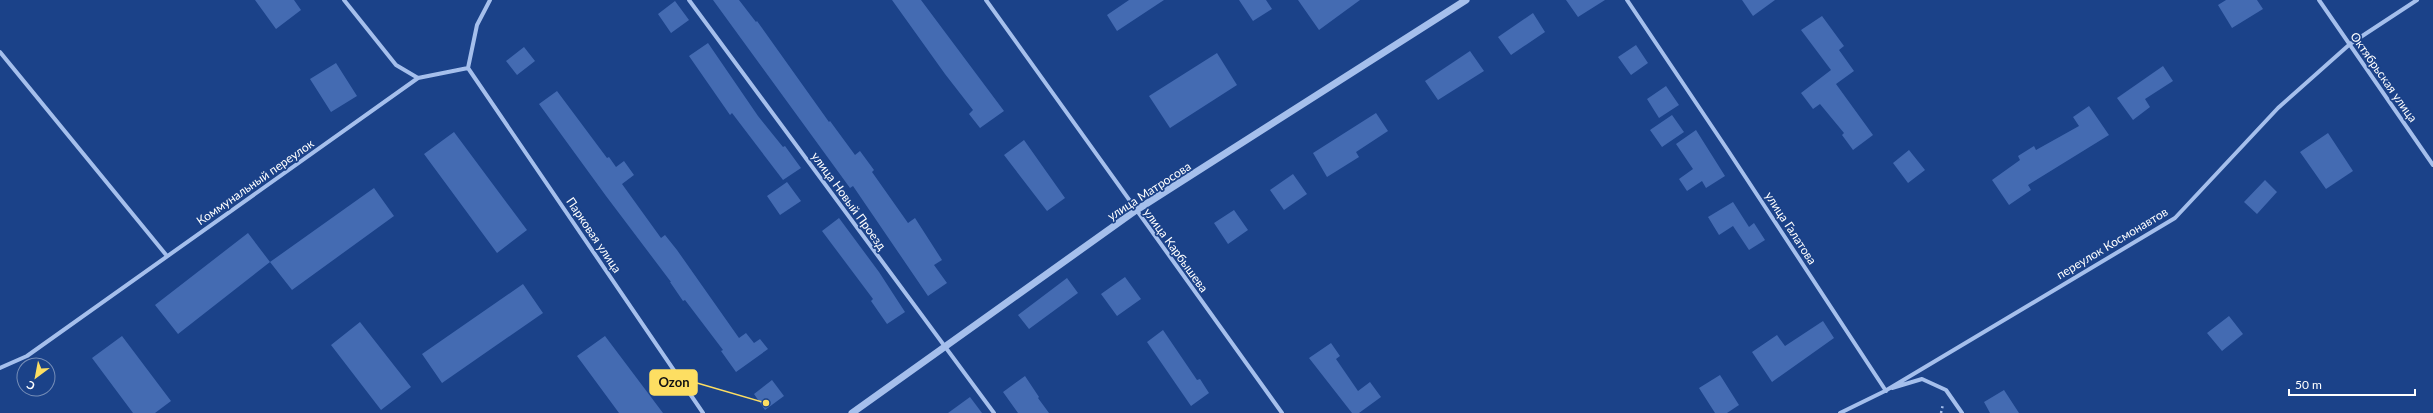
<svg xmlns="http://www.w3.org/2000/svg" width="2433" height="413" font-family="Lato,sans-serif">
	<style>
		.building { fill: #446bb2 }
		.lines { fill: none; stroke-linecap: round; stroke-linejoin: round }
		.path { stroke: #a5bfec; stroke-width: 2.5; stroke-dasharray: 2 3; stroke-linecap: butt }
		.minor { stroke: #a5bfec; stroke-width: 4 }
		.tertiary { stroke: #a5bfec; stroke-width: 7 }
		.labels { text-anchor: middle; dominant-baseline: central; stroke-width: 3.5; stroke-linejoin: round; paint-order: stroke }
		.street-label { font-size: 12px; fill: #fff; stroke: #1b4289 }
		.leader { fill: none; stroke: #fdde62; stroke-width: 1.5 }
		.callout-dot { fill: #fdde62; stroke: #1b4289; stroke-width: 1.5 }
		.callout { fill: #fdde62; stroke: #fdde62; stroke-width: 1.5 }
		.callout-label { font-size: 13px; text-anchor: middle; font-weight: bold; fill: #111 }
	</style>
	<rect width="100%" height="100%" fill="#1b4289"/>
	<path class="building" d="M255 0H294L301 10 276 29Z
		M713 0H739L756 22 757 21 829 122 830 121 855 155 860 151 874 170 872 172 908 223 915 218 942 260 934 265 947 283 928 296 853 186 850 188Z
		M892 0H921L1004 111 980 128 969 114 973 110 945 74Z
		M1129 0H1164L1117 31 1107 15Z
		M1239 0H1266L1272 9 1253 21Z
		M1298 0H1360L1319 30Z
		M1566 0H1605L1578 17Z
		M1742 0H1775L1753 16Z
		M2226 0H2257L2263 9 2232 28 2218 5Z
		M675 1 689 20 671 33 658 14Z
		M1533 13 1545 32 1511 55 1498 37Z
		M1822 16 1844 46 1839 50 1854 71 1836 84 1873 135 1853 150 1842 135 1844 133 1820 104 1813 109 1801 93 1831 70 1801 30Z
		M708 43 758 116 783 147 785 146 801 168 783 180 732 113 730 115 689 56Z
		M1636 45 1648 63 1631 75 1618 57Z
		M524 47 535 61 517 75 506 61Z
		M1470 51 1484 71 1438 100 1425 81Z
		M1217 53 1237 85 1170 128 1149 96Z
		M336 63 357 96 331 112 310 79Z
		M2163 66 2173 81 2145 99 2150 107 2133 120 2117 98Z
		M1666 86 1679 105 1659 118 1647 99Z
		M557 91 607 158 609 157 616 167 624 161 634 175 622 184 661 238 665 235 677 250 739 338 746 333 754 343 760 339 768 349 736 372 721 351 723 350 685 300 683 301 670 282H671L606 196 539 104Z
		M2089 106 2109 135 2028 185 2031 190 2009 205 1992 180 2020 160 2018 156 2034 146 2036 150 2079 126 2073 117Z
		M1376 113 1388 131 1356 152 1359 157 1327 177 1313 153Z
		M1672 115 1684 132 1662 147 1650 130Z
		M1696 130 1725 176 1706 188 1702 181 1687 191 1679 179 1693 169 1676 144Z
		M454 132 527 230 497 253 424 154Z
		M2328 133 2353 171 2326 189 2300 152Z
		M1024 140 1065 198 1047 211 1004 155Z
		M1909 150 1925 170 1908 183 1893 163Z
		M1293 174 1307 194 1284 210 1270 190Z
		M2265 180 2277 192 2257 214 2244 202Z
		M787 182 801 201 780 215 767 196Z
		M374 188 394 216 292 290 270 262Z
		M1733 202 1749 227 1754 223 1765 240 1749 250 1733 226 1719 235 1708 217Z
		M1234 210 1248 230 1228 244 1214 223Z
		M839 218 879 272 905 312 887 324 871 301 873 299 822 231Z
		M248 233 270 262 178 334 155 305Z
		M1125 277 1141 299 1117 316 1101 294Z
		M1067 278 1078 293 1029 329 1018 315Z
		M523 284 543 313 442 383 422 354Z
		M2229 316 2243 334 2222 351 2207 333Z
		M1823 321 1834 338 1772 382 1752 352 1777 335 1785 346Z
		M360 322 411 387 381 410 331 345Z
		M1163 330 1197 380 1200 379 1209 393 1191 406 1147 342Z
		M122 336 171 401 155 413H133L92 358Z
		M605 336 663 413H619L577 356Z
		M1331 343 1340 356 1336 359 1358 391 1370 382 1381 397 1359 413H1352L1309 358Z
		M1720 375 1739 405 1727 413H1715L1699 388Z
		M1025 376 1039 397 1038 398 1049 413H1018L1003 392Z
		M772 380 784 396 765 410 754 394Z
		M2004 390 2019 413H1990L1984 402Z
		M970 397 982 413H948Z"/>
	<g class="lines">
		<path class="path" d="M1941 413 1943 404"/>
		<path class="minor" d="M344 0 396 65 418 78
			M689 0 994 413
			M986 0 1282 413
			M1627 0 1727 149 1886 391
			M2319 0 2433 165
			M0 52 167 256
			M468 68 703 413
			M0 368 27 356 418 78 468 68 477 25 490 0
			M1892 388 1922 379 1946 390 1962 413
			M1840 413 1885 391 2175 218 2278 108 2350 44 2417 0"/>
		<path class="tertiary" d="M852 413 1135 211 1466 0"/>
	</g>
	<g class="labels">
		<g class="street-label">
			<text transform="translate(2384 77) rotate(55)">Октябрьская улица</text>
			<text transform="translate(255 182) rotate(-35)">Коммунальный переулок</text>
			<text transform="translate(1149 191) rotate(-33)">улица Матросова</text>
			<text transform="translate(849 201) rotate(54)">улица Новый Проезд</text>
			<text transform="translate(1791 228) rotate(57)">улица Галатова</text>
			<text transform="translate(594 235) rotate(56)">Парковая улица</text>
			<text transform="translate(2112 243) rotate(-31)">переулок Космонавтов</text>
			<text transform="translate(1176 250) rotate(54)">улица Карбышева</text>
		</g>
	</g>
	<path class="leader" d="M766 403L697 383"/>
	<circle class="callout-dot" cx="766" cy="403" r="4"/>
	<rect class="callout" x="650" y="370" width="47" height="25" rx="4"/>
	<g class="callout-label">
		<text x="674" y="387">Ozon</text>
	</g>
	<g transform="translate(36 377) rotate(212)"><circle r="19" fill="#1b4289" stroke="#768eb8"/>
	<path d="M0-3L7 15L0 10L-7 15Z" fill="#fdde62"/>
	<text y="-6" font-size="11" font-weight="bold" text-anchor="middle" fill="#ffffff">С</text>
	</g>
	<path d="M2289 389v6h126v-6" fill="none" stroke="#ffffff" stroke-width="2"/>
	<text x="2295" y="389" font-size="12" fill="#ffffff" stroke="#1b4289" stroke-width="3" paint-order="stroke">50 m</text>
</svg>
